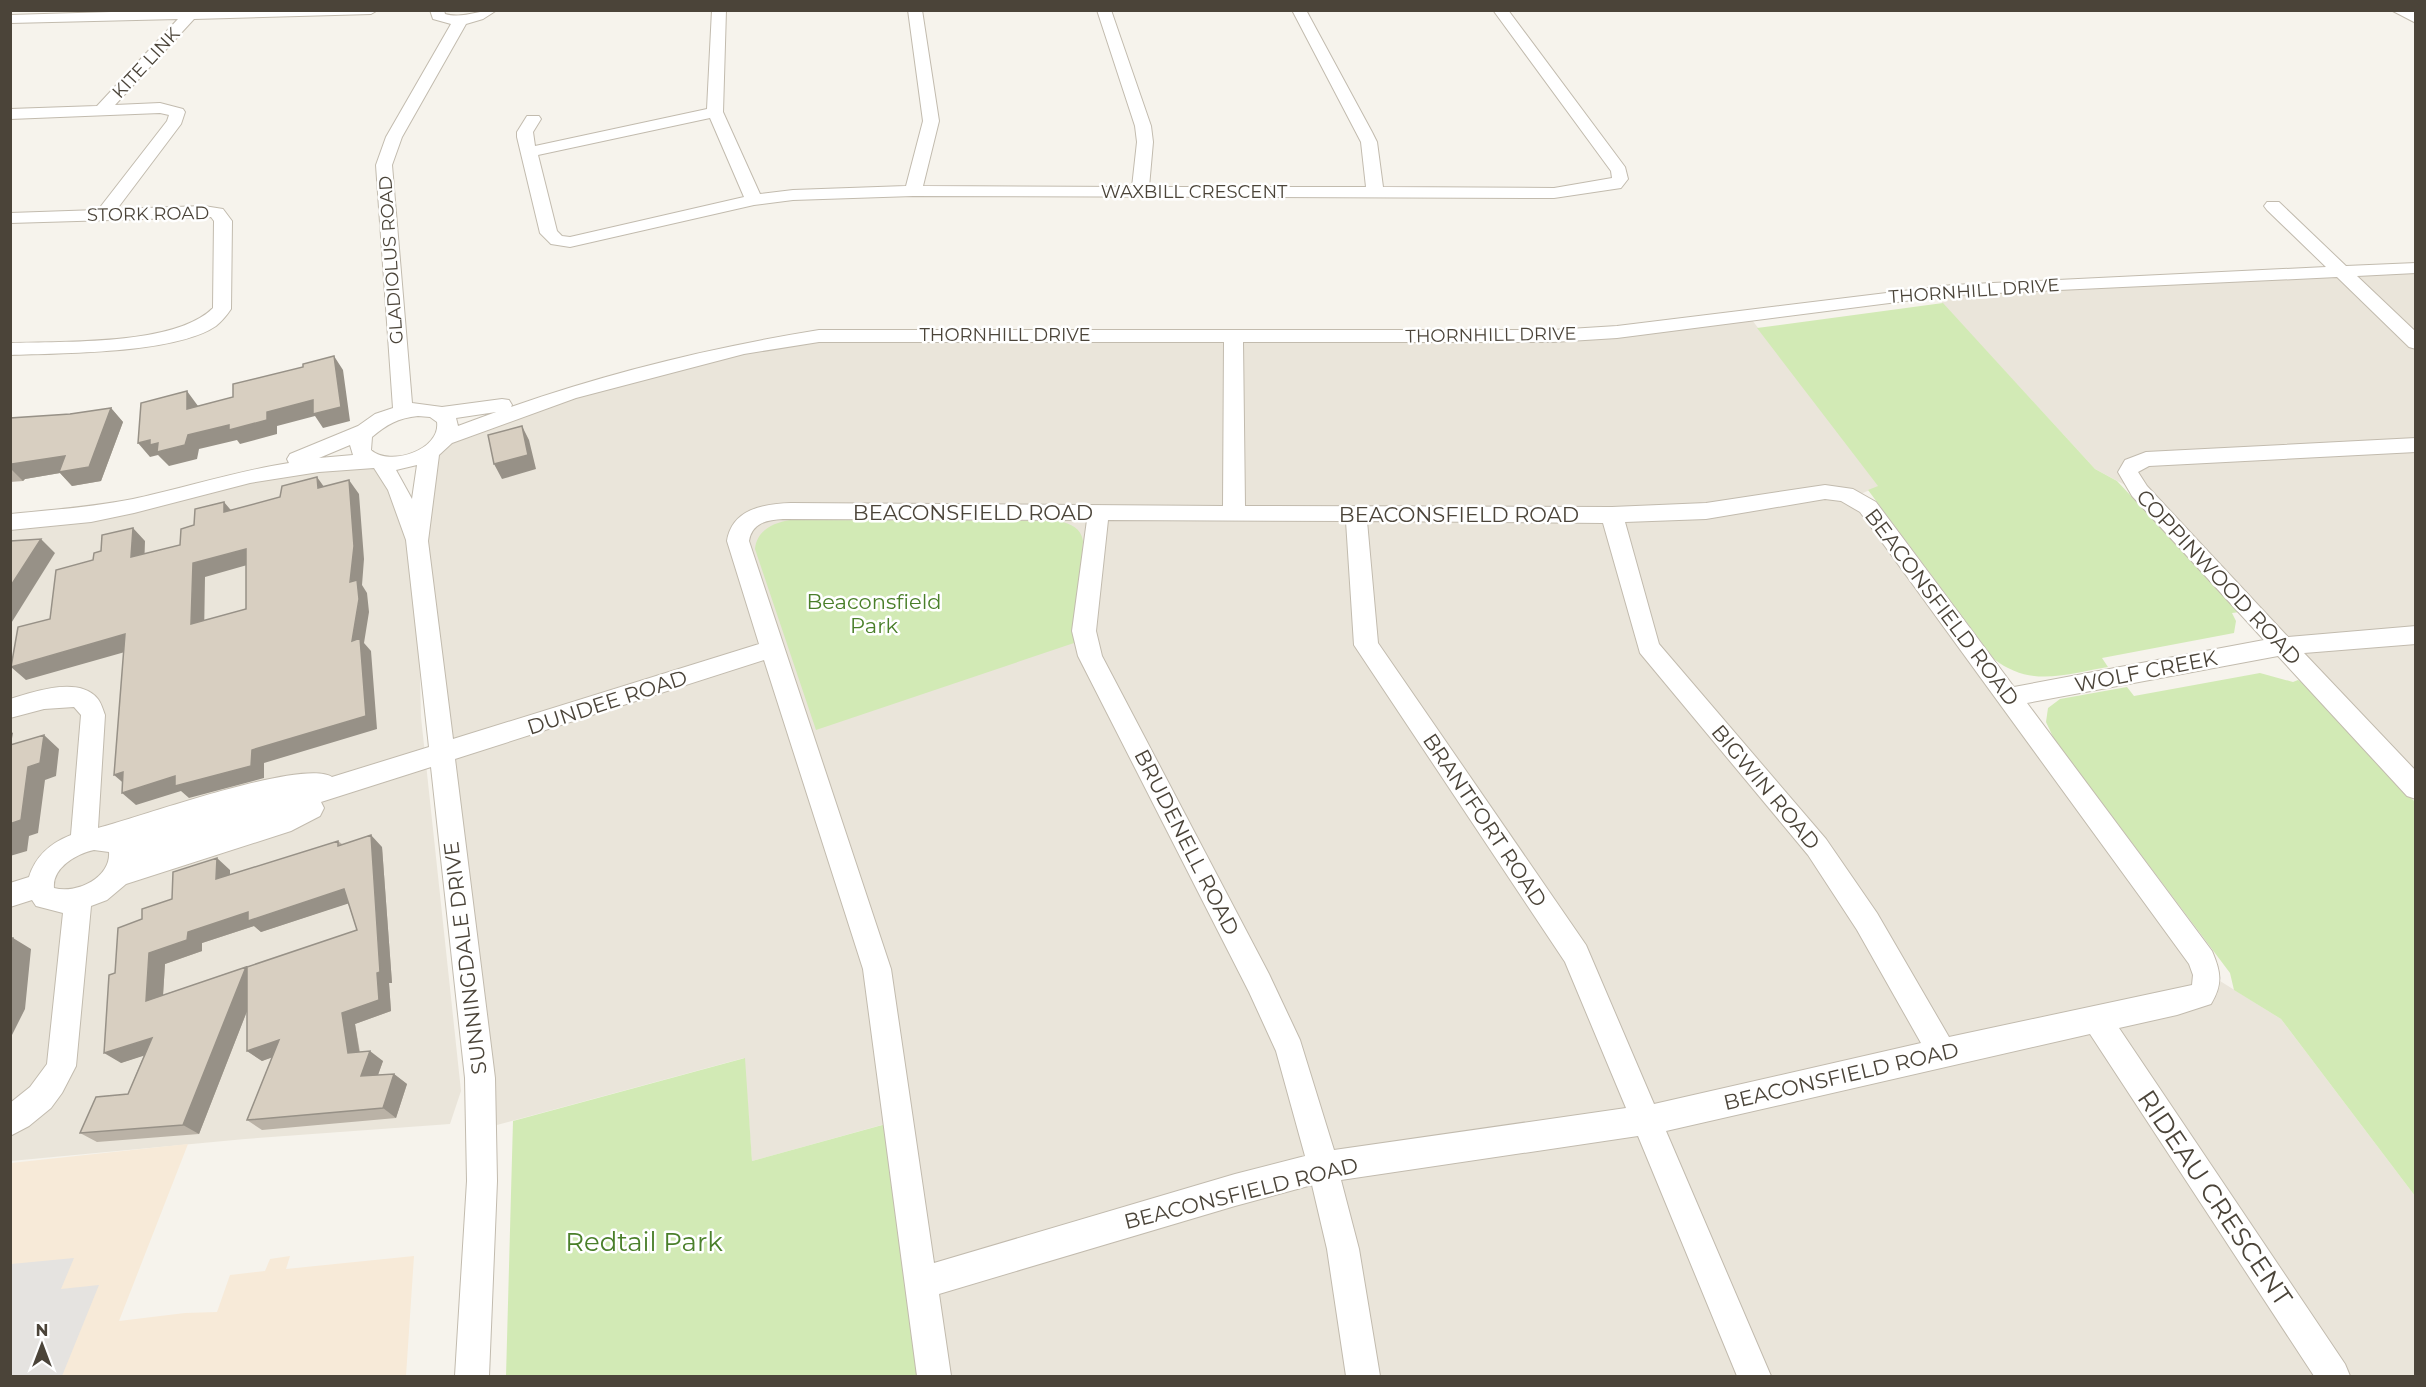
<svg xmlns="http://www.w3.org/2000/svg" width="2426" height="1387" font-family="Montserrat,sans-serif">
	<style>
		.residential { fill: #eae5da }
		.commercial { fill: #f7ead8 }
		.green { fill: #d2eab5 }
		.parking { fill: #e5e3e0 }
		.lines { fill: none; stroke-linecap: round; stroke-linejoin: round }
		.street-casing { stroke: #c2bbae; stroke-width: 2 }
		.street { fill: #fff; fill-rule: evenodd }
		.wall { fill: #bab2a6; fill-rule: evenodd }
		.shaded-wall { fill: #979187 }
		.building { fill: #d8cfc1; stroke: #979187; stroke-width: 1.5; fill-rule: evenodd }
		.labels { text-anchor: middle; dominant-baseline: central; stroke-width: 5; stroke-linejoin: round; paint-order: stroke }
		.far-street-label { font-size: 18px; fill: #4b4439; stroke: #fff }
		.street-label { font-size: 21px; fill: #4b4439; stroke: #fff }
		.park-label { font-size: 21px; fill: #4a7f2a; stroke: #fff }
		.near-street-label { font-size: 26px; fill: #4b4439; stroke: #fff }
		.near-park-label { font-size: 26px; fill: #4a7f2a; stroke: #fff }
	</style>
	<rect width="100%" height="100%" fill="#f6f3ec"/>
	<path class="residential" d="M2415 269V792L2136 491 2095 469 1933 293Z
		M1749 316 1879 486 1856 496 2212 976 2281 1019 2415 1196V1376H932L896 1121 752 1161 744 1058 482 1129 417 557 421 717 461 1091 450 1124 245 1139 11 1161V523L250 477 381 463 416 539 428 452 491 420 794 339 1480 338Z"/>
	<path class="commercial" d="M188 1144 119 1321 185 1313 217 1312 230 1275 265 1271 270 1259 290 1256 286 1269 414 1256 406 1376H11V1163Z"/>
	<path class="green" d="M1943 303 2095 469 2117 481 2240 612 2232 613 2236 621 2234 633 2102 658 2108 667C2066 674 2031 688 1994 659L1868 490 1878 486 1757 328Z
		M790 520 1059 521C1071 524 1081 528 1083 541L1074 643 816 730 755 549C757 530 773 523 790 520Z
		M2260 673 2293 682 2298 680 2308 687 2415 802V1196L2281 1019 2234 990 2230 973 2054 739 2046 722 2048 708 2060 699 2127 687 2134 696Z
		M745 1058 752 1161 886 1124 918 1376H506L513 1121Z"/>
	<path class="parking" d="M74 1258 61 1289 99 1285 62 1376H11V1264Z"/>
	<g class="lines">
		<g class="street-casing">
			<path id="street" d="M179 10H378L371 14 194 19 115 105 160 103 183 109 185 112 181 124 117 209 204 206 223 209 232 221 231 309C227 315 221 322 216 326 175 354 61 353 10 355V343C63 341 175 346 213 308L214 221 211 217 10 223V213L98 210 167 121 169 115 160 113 10 119V109L97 106 178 19 10 23V15Z
				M430 10H444L445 14C462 19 479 10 497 10L483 19 466 24 402 137 392 165 412 403 442 407 502 399 509 400 512 405 511 407C610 372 715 347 819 330H1553L1617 326 1952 285 2326 267 2267 210 2264 206 2267 202H2279L2346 266 2416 263V273L2357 276 2416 332V349L2409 347 2337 277 1952 295 1617 338 1553 342H1243L1245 506 1612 507 1706 503 1825 485 1853 489 1876 502 2014 687 2264 640 2132 496 2118 472 2125 460 2146 452 2416 438V452L2149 466 2138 472 2147 486 2288 637 2416 626V644L2304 653 2416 771V799L2407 796 2278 656 2027 703 2212 951C2221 972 2223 984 2211 1004L2177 1015 2119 1028 2345 1364 2350 1376H2314L2090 1034 1666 1131 1771 1376H1737L1638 1136 1341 1180 1359 1249 1380 1376H1346L1327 1249 1312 1185 1235 1206 939 1294 951 1376H917L863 969 764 660 455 759 495 1078 497 1181 489 1376H455L467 1181 465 1078 431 767 321 802 324 808 320 816 291 831 126 884 107 900 91 906 76 1066 62 1093 51 1108 29 1126 10 1136V1103L30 1087 47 1064 63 913 36 906 32 900 10 907V883L29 877C36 855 51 843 71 835L81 715 74 707 44 709 10 718V699C33 692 78 676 97 698 101 702 103 710 105 715L98 828C138 818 303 758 332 777L429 747 406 540 388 490 374 468 319 472 250 483 134 513 91 522 10 530V514C52 510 93 507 133 499 185 488 236 471 289 463L287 459 290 454 358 426 375 414 393 408 376 165 386 137 451 24 433 19ZM819 342H1224L1223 506 791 503C763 504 732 509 727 541L759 644 453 739 428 541 439 455 452 443 576 398 744 354ZM496 412 458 426 456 418ZM418 416 430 417 437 422C441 450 390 467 371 450L372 437C386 425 398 418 418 416ZM350 445 353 455 319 458ZM417 465 412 499 396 470ZM1825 499 1841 501 1860 512 2189 964 2193 975 2192 985 1949 1037 1877 913 1826 839 1659 644 1625 522 1706 519ZM783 519 1087 520 1072 631 1078 656 1249 992 1276 1051 1305 1156 1235 1174 934 1263 891 969 749 541C752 523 766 520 783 519ZM1108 520 1346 521 1354 645 1565 962 1626 1108 1334 1150 1300 1040 1269 974 1102 656 1096 631ZM1367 521 1603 523 1640 653 1808 855 1857 930 1921 1043 1654 1104 1586 945 1378 643ZM94 850 109 852C111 877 78 894 54 888 52 868 76 854 94 850Z
				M712 10H726L723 112 760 194 793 190 906 186 923 121 908 10H922L939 121 923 186 1132 187 1137 142 1135 126 1097 10H1111L1151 126 1153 142 1149 187H1366L1361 142 1292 10H1306L1372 132 1377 142 1383 187 1554 188 1612 178 1611 171 1493 10H1508L1625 167 1628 179 1621 188 1554 198 913 196 793 200 754 205 570 247 551 244 540 233 517 137V132L527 116H539L541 119 533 132 535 146 707 109ZM710 118 744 197 570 237 562 236 557 231 538 155Z
				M2391 10H2410L2416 13V23Z"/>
		</g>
		<use href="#street" class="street"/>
	</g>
	<path class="wall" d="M111 408 123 422 101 481 72 486 60 473 25 479 23 481 10 482V418L70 414Z
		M338 841 342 844 382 847 392 983H389L391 1011 355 1024 360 1052 383 1061 378 1075 394 1074 407 1084 396 1118 262 1130 247 1120 272 1057 262 1061 247 1051V1011L199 1134 97 1142 80 1133 128 1094 144 1055 121 1063 115 973 142 919 172 899 230 870V875ZM348 903 357 930 247 968 246 967 163 995 165 964 202 951V943L254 926 261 932Z"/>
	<path class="shaded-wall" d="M334 356 343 370 350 421 323 428 315 416 277 426V434L240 444 237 440 199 449 197 459 169 466 158 455 150 457 138 443 150 440 188 435 267 412Z
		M187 391 198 406V423L187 409Z
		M111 408 123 422 101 481 72 486 60 473 25 479 23 481 10 468 12 464Z
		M522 426 529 440 536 469 502 479 494 464Z
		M317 477 327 491 318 488Z
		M349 480 359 494 364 559 362 585 367 593 369 612 364 643 371 651 377 729 264 763V778L189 798 181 791 136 805 122 793 252 750 352 641Z
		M224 502 235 515 224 512Z
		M133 528 145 541 144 571 131 557Z
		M41 539 55 553 10 625V587Z
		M246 549 258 562 205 577 204 637 191 624 193 563Z
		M125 634 139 648 26 680 11 667Z
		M10 731 13 733 10 749Z
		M44 735 59 749 56 776 45 780 38 833 29 836 27 851 10 856V831L12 823 28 767Z
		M123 772 128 787 114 775Z
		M371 835 382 847 392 983H389L391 1011 355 1024 361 1063 348 1053 342 1013 377 973Z
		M217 858 230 870V891L216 879Z
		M344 889 356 901 261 932 254 926 202 943V951L165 964 162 1011 146 1001 149 953 188 932 248 912Z
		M13 938 31 949 25 1009 10 1039V961Z
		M246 967 260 978 199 1134 183 1125Z
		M152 1038 168 1048 121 1063 104 1053Z
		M279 1040 293 1050 262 1061 247 1051Z
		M370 1051 383 1061 374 1086 361 1076Z
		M394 1074 407 1084 396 1118 383 1108Z"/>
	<path class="building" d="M334 356 341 407 313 414V400L267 412V420L229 430V425L188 435 185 445 157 452 158 443 150 445V440L138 443 141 403 187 391V409L233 397V384L303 367V364Z
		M111 408 89 467 59 472 65 456 12 464 10 466V418L70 414Z
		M522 426 528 455 494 464 488 435Z
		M317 477 318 488 349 480 354 546 350 582 357 580 359 599 352 641 360 638 366 716 252 750 251 766 175 786V776L122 793 123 772 114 775 125 634 11 667 18 627 50 619 56 570 93 560 94 553 101 551 102 535 133 528 131 557 180 545 181 529 194 525 195 509 224 502V512L280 497 282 486ZM246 549V609L191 624 193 563Z
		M41 539 10 587V541Z
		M44 735 40 763 28 767 21 820 12 823 10 831V745Z
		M371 835 380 972 377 973 379 1000 342 1013 348 1053 370 1051 361 1076 394 1074 383 1108 247 1120 279 1040 247 1051V967L357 930 344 889 248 921V912L188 932 187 940 149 953 146 1001 246 967 183 1125 80 1133 96 1097 128 1094 152 1038 104 1053 109 975 115 973 118 928 142 919V909L172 899 173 872 217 858 216 879 338 841V846Z
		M10 938H13L10 961Z"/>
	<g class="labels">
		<g class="far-street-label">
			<text transform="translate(146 63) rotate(-47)">KITE LINK</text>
			<text x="1194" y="192">WAXBILL CRESCENT</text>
			<text transform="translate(148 214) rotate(-1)">STORK ROAD</text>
			<text transform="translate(391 260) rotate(-94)">GLADIOLUS ROAD</text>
			<text transform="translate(1974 291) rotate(-4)">THORNHILL DRIVE</text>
			<text x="1005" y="335">THORNHILL DRIVE</text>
			<text transform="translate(1491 335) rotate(-1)">THORNHILL DRIVE</text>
		</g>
		<g class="street-label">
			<text x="973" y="512">BEACONSFIELD ROAD</text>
			<text x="1459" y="514">BEACONSFIELD ROAD</text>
			<text transform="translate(2219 577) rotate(47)">COPPINWOOD ROAD</text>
			<text transform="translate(1942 607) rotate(53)">BEACONSFIELD ROAD</text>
			<text transform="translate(2146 671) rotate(-11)">WOLF CREEK</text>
			<text transform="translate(607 702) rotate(-18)">DUNDEE ROAD</text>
			<text transform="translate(1766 787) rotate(50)">BIGWIN ROAD</text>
			<text transform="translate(1485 820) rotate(56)">BRANTFORT ROAD</text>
			<text transform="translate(1187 842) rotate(63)">BRUDENELL ROAD</text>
			<text transform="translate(465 958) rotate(-97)">SUNNINGDALE DRIVE</text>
			<text transform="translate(1841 1076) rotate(-13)">BEACONSFIELD ROAD</text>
			<text transform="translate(1241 1193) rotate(-14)">BEACONSFIELD ROAD</text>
		</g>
		<g class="park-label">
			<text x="874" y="601">Beaconsfield<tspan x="874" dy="24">Park</tspan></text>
		</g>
		<g class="near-street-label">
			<text transform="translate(2215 1198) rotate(56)">RIDEAU CRESCENT</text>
		</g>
		<g class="near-park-label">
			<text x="644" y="1242">Redtail Park</text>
		</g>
	</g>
	<rect width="2426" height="1387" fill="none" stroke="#4b4439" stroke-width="24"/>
	<g transform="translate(42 1345)" stroke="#ffffff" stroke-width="4.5" paint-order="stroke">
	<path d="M0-4.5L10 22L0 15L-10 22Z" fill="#4b4439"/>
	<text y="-9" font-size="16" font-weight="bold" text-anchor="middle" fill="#4b4439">N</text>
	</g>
</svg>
